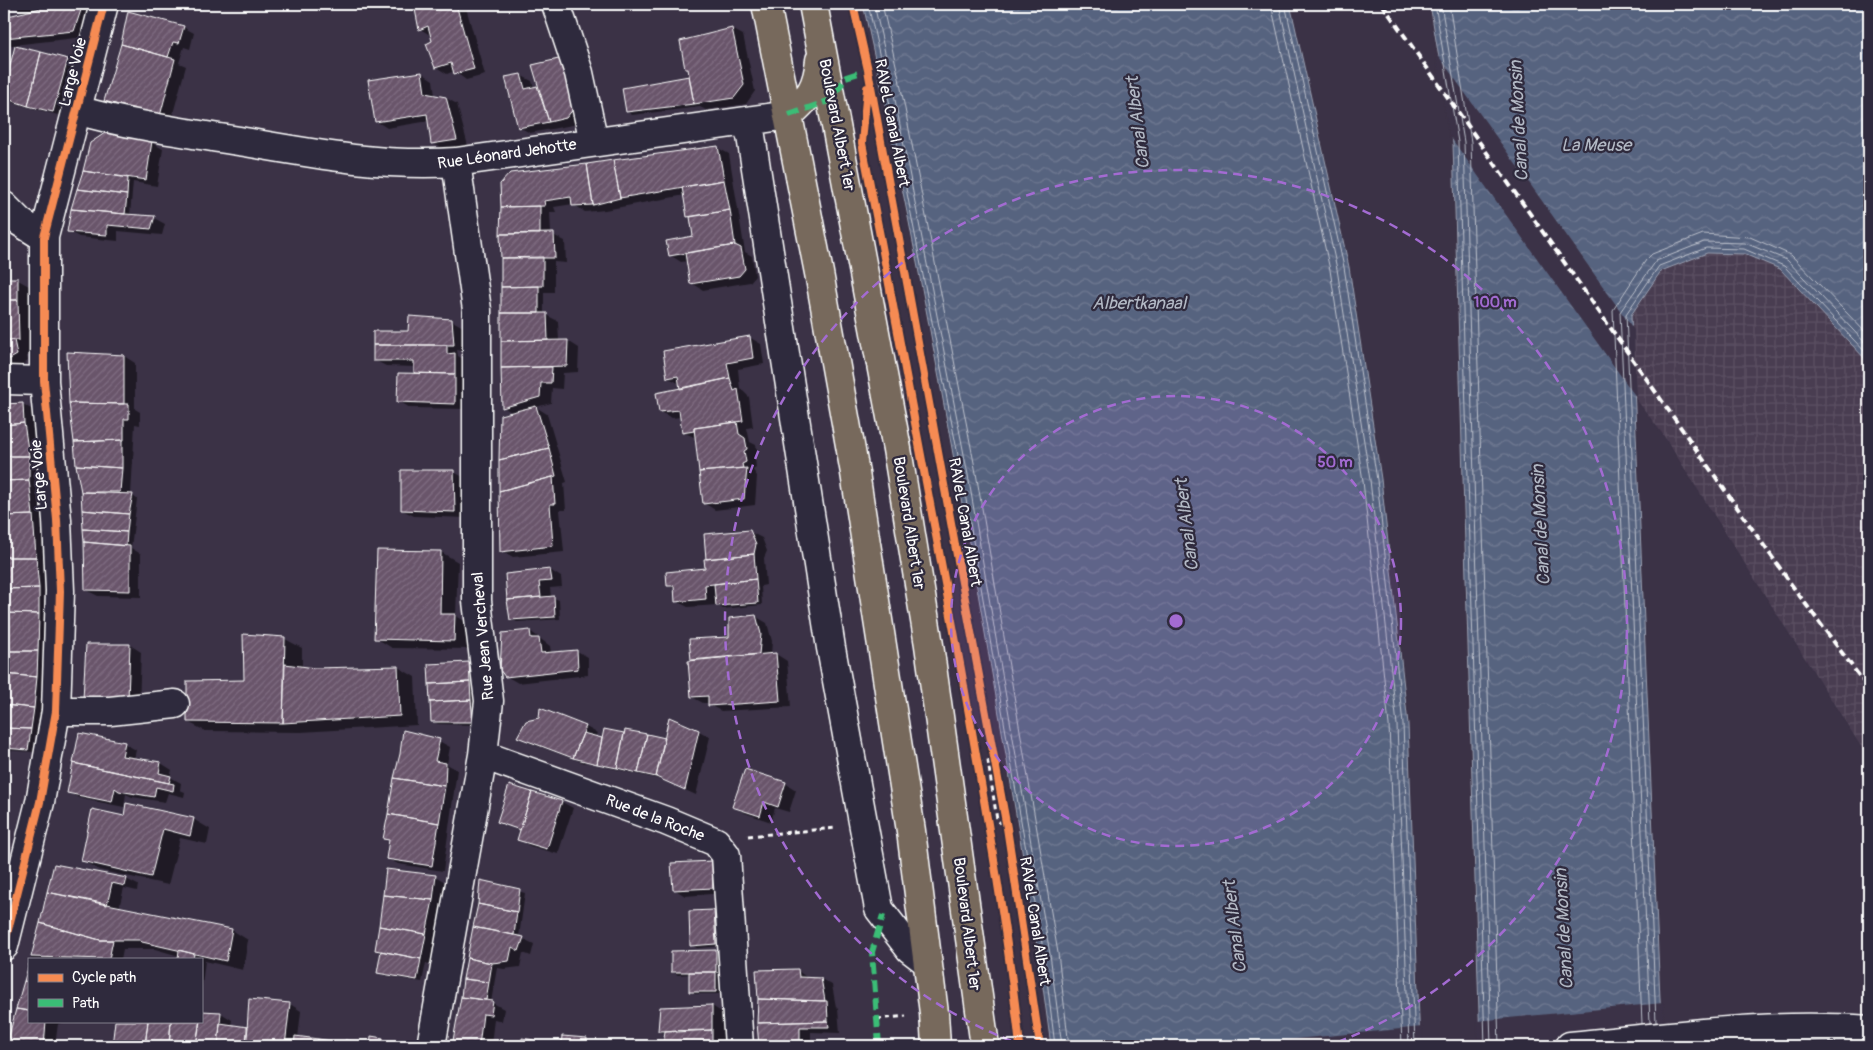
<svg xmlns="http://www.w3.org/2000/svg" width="1873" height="1050" font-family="Pangolin,sans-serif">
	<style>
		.industrial { fill: url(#industrial-grid) }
		.water { fill: url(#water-waves); stroke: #9aa1b2 }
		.pier { fill: #3b3246 }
		.shadow { fill: #0007 }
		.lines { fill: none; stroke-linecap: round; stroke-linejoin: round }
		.shore { stroke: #bcc1cc; stroke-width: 1 }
		.building { fill: url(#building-hatch); stroke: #fff }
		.minor-casing { stroke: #fff; stroke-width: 31 }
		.major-casing { stroke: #fff; stroke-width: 31 }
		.path { stroke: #fff; stroke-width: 3; stroke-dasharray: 5 4; stroke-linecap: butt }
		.minor { stroke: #2f2a3d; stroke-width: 28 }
		.major { stroke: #77695c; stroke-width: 28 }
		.rail { stroke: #fff; stroke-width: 4; stroke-dasharray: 8 4; stroke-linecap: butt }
		.quiet { stroke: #3abd76; stroke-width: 6; stroke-dasharray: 12 6; stroke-linecap: butt }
		.cycleway-casing { stroke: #2f2a3d; stroke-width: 11 }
		.cycleway { stroke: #f68b52; stroke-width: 8 }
		.ring { fill: none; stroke: #a36bd2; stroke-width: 2.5; stroke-dasharray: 9 6 }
		.labels { text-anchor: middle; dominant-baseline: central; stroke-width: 4.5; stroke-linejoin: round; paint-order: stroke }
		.street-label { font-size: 16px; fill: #fff; stroke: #2f2a3d }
		.water-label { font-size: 18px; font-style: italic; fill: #b3b9c5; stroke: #2f2a3d }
		.centre { fill: #a36bd2; stroke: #2f2a3d; stroke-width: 2.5 }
		.ring-label { font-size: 15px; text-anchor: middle; font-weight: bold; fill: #a36bd2; stroke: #2f2a3d; stroke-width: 4.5; stroke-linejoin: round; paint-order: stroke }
	</style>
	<defs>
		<pattern id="industrial-grid" width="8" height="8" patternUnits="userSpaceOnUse" patternTransform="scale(1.25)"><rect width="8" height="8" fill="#493c51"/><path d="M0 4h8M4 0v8" fill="none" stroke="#5b5062"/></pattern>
		<pattern id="water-waves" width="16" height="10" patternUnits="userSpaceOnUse" patternTransform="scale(1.25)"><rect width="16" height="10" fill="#57637f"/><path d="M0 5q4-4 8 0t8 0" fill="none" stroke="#707a92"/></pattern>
		<pattern id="building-hatch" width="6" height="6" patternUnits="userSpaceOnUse" patternTransform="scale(1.25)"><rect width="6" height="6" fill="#69546b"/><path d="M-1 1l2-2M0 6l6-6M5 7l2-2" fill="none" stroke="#806e81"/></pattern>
	</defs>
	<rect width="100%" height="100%" fill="#3b3246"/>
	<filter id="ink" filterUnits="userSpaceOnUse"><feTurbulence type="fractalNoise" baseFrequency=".02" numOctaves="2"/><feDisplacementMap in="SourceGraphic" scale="10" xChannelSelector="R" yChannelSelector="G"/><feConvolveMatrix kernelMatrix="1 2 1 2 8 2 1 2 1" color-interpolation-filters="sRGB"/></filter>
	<g filter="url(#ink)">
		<path class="industrial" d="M1707 253 1744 254 1780 269 1869 363V759L1662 433 1633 395 1631 315 1661 271Z"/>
		<path class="water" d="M863 4H1290L1349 267 1381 479 1408 724 1420 1046H1051C1032 900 1006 755 981 610 945 407 908 204 863 4Z
			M1430 4H1869V363L1780 269 1744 254 1707 253 1661 271 1631 315 1662 1046H1480L1453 143Z"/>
		<path class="pier" d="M1435 51 1634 330 1636 397 1449 135Z
			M1663 1003 1665 1046H1478L1477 1021Z
			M1422 1027 1423 1046H1222Z"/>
		<path class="shadow" d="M4 4H50L43 6V8L64 4H95L85 37 4 46V15L7 18 24 12 14 6 4 9Z
			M415 4H465L485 75 466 80 454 71 447 74 436 67 432 36 420 29Z
			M129 12 183 27 194 33 190 49 184 47 179 63 186 66 171 121 116 107 105 100Z
			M732 29 743 35 755 91 746 104 706 110 700 107 632 115 627 111 689 77 691 78 690 70 686 68Z
			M16 48 68 60 79 67 65 117 14 103 4 97Z
			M563 59 578 124 530 133 519 127 520 75 532 81 534 88 539 87Z
			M422 73 433 80 435 96 446 98 457 104 468 146 444 149 432 143 429 121 387 128 376 121 369 81Z
			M105 135 152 143 163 149 157 186 133 182 130 215 154 218 165 224 162 235 118 231V241L79 237 68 231 85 169Z
			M718 148 729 154 745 252 752 256 755 276 750 282 703 290 692 283 688 261 681 262 670 255 694 237 685 195 605 210 585 212 573 204 554 207 556 212H550L551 234 565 241 566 263 554 262V292H544V314L558 321 559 341H568L579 348 578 372 563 373 562 389 552 388 551 403 536 407 547 414 567 482 564 483 566 510H560L564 552 513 557 502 551 501 416 513 413 503 407 502 184Z
			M4 279 18 280 29 286V308L47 319 49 356H27L28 361 22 365H4Z
			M451 320 463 327 464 351 457 350 458 356 466 361V409L410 408 399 401 415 375V367L386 366 374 360Z
			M749 337 761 344 764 364 738 369 740 388 749 397 753 427 747 428 750 442 756 445 758 455 755 457 756 468 753 470 757 476 755 505 715 510 704 503 696 438 683 432 681 417 672 418 660 412 682 390 680 384 669 378Z
			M124 356 135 363V409L140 412V425L135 424 131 495 137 499 131 548 141 554V597L98 596 86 590 82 492 70 402Z
			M23 404 34 411 50 595 42 735H35L34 752 4 750V405Z
			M454 472 465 478 466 518 414 516 402 510Z
			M750 532 762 538 767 551 764 558 766 585 761 586 762 605 723 609 718 605 688 607 676 601 675 589 668 585 706 569Z
			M441 552 458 562 456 616 472 625 471 649 392 648 376 638Z
			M550 570 561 577 562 587 550 588 551 597 559 600 560 619 517 622 511 619 513 601 509 599Z
			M755 616 767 623 772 641 771 655 776 654 787 661 791 707 721 711 709 705V703H703L692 697 690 641 730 638Z
			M530 631 550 646 551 653 577 651 588 657V675L518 683 506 676Z
			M285 639 302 648V667L315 669 398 667 415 677 417 725 301 732 205 731 188 722 245 682Z
			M130 645 141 652 139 706 95 705Z
			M468 664 474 667 478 725 438 724 432 721Z
			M541 710 586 727 597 733 595 737 603 739 605 730 665 739 670 719 699 731 710 737 696 795 663 780 586 762 585 763 530 743 519 737 540 719Z
			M404 732 439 741 450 747 447 764 457 770 443 871 398 864 387 858 390 841 385 838Z
			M125 744 136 750 134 759 161 763 172 770 170 777 181 783 180 790 185 792 184 797 168 793 165 802 132 797 126 794 124 807 79 798 68 792Z
			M785 783 796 790 789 812 775 808 771 822 745 813 734 807Z
			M510 786 562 802 573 808 558 854 530 846 519 839 521 831 498 822Z
			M125 818 193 819 210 829 207 844 180 838 168 885 99 870 83 861Z
			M711 862 722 868 724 893 685 896 674 889Z
			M55 865 126 879 138 885 137 891 124 888 119 908 232 930 248 940 243 970 205 961 201 993V959H179V956L155 949H123L121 959H31Z
			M435 876 447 883 432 965 426 963 422 982 383 975 378 972 382 953 376 950Z
			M481 881 525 893 519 937 534 944 531 956 523 953 520 967 504 969 497 968 491 1002 504 1009 502 1021 494 1019 491 1045 501 1046H453Z
			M714 911 719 914 721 946 697 948 692 945Z
			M715 951 721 954V994H695L690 991V974L678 975 673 972Z
			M757 971H798L809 979H821L832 985 836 1007 838 1009 840 1033 811 1032V1046H760Z
			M290 1004 301 1011 298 1038 346 1045 347 1041 372 1045V1038L383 1040 394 1046H113L116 1021H201L221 1013 232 1020 231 1026 247 1028Z
			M712 1006 723 1013V1046H664L666 1034 660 1031Z
			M29 1021H73L58 1024 55 1046H19L15 1044Z
			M563 1037 586 1039 598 1046H563Z
			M523 1040 533 1041 542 1046H523Z"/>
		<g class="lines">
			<path class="shore" d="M868 4 885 80 962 476 1044 955 1055 1046
				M874 4 891 79 968 475 1050 954 1062 1046
				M882 4 899 78 976 473 1058 953 1069 1046
				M1271 4 1330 270 1363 481 1389 725 1402 1046
				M1279 4 1337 269 1370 480 1397 725 1409 1046
				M1285 4 1344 267 1377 480 1403 724 1415 1046
				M1435 4 1458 142 1485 1046
				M1441 4 1464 142 1491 1046
				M1449 4 1471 142 1499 1046
				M1656 1022 1626 314 1659 266 1706 248 1744 249 1784 266 1869 356
				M1650 1023 1620 312 1656 261 1704 242 1745 243 1787 260 1869 347
				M1642 1024 1613 310 1646 260 1652 254 1703 234 1750 237 1791 255 1869 336"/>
		</g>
		<path class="building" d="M57 4H83L74 31 4 38V17Z
			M414 4H456L474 69 454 74 451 63 435 68 426 44 432 41 428 26 419 30Z
			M128 11 184 26 179 43 173 42 168 57 121 44Z
			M732 28 744 85 734 98 694 104 688 69H685L680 41Z
			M121 44 175 59 160 116 104 101Z
			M15 46 41 52 28 106 4 98V88Z
			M41 52 68 59 53 112 28 106Z
			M563 58 575 107 566 118 549 122 532 65Z
			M422 72 425 93 446 97 457 140 431 144 427 114 375 122 368 80Z
			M521 74 525 89 537 86 549 122 518 128 505 77Z
			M689 76 694 104 626 112 622 88Z
			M105 133 152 141 146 180 83 171 90 143Z
			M718 146 724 180 620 198 613 160Z
			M613 160 620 198 593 205 587 164Z
			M587 164 593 205 572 206 571 197 544 201 545 206 501 207 500 184 510 173Z
			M83 171 128 178 127 195 77 189Z
			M724 180 730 210 687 217 682 187Z
			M77 189 127 195 125 214 71 209Z
			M540 206V234H500L501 207Z
			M71 209 125 214 155 216 151 229 107 225V235L67 232Z
			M730 210 735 245 669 256 666 241 693 236 690 217Z
			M554 233 555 258H501L500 234Z
			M735 245 741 248 745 269 739 276 690 284 685 253Z
			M543 257V286L501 287V258Z
			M4 278H18V300H4Z
			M539 286V313H501V287Z
			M4 300H18L19 340H4Z
			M501 313H547L548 340 501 341Z
			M409 316 452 319 454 345H373V331H408Z
			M750 336 753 358 727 363 730 378 680 389 678 376 667 378 663 351Z
			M4 340H14L17 355 10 359H4Z
			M568 340 567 366 501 368V341Z
			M373 345H447V354L455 353V374L414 373V361H373Z
			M67 352 124 355V404L69 403Z
			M552 367 551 383H541L540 397 502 408 501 368Z
			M398 373 455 374V404L397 402Z
			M730 378 734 391 738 389 743 421 694 428V431L682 433 679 410 659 412 656 393Z
			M23 403 24 423 4 425V404Z
			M69 403 129 404V419H124V440L74 442Z
			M536 406 549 448 499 460 500 415Z
			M737 422 739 434 745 438 747 449 744 451 746 462 742 464 743 468 699 472 694 428Z
			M24 423 29 456H4V425Z
			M122 440V468L76 465 74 442Z
			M549 448 556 476 499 491V460Z
			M4 456H29V480L4 481Z
			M76 465 122 468 120 492H81Z
			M747 468 744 499 703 504 699 472Z
			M401 470H454L455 512 401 510Z
			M553 477 555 504H550L553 546 500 552 499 491Z
			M29 480 33 515 4 516V481Z
			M81 492 133 494 129 514 82 510Z
			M82 510 129 514 127 532 83 529Z
			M33 515 36 557H4V516Z
			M83 529 127 532 126 546 84 542Z
			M750 530 756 544 754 554 706 559 704 534Z
			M84 542 130 546V591L85 590Z
			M377 550 441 551 440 614H455L454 641 374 639Z
			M754 554 756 579 705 585 706 599 675 602 674 586H667L666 572 705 568 704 559Z
			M4 557H36L39 588 4 589Z
			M550 569 552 581 539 582 541 597 507 600 505 574Z
			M756 579 758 603 716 606 714 584Z
			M39 588V614L4 613V589Z
			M554 596 555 617 510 620 507 600Z
			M4 613 39 614 38 651H4Z
			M756 615 761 634 759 654 691 660 689 639 729 637V618Z
			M530 630 531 638H539L541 653 577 650 578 669 505 677 500 670 502 633Z
			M243 634 285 637 283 723 187 722V681L244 680Z
			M86 644H130L128 700 83 699Z
			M4 651H38L37 677 4 674Z
			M776 653 780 701 708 706V696L691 697 688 661Z
			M469 662 470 682 429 684 428 664Z
			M285 664 315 668 398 666 400 716 283 723Z
			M4 674 37 677 34 708 4 705Z
			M470 682 471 700 430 702 429 684Z
			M471 700 473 722H431L430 702Z
			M4 705 34 708 31 729 4 728Z
			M540 708 586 726 573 758 517 737 526 721 539 718Z
			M669 717 699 730 685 790 656 777Z
			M4 728 31 729 28 750 4 748Z
			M604 729 624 733 617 768 597 764Z
			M403 730 440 739 435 761 446 763 445 786 394 778 400 754Z
			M625 730 647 734 638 773 617 768Z
			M79 733 125 742 122 756 161 762 159 773 171 776 169 783 73 763Z
			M583 733 602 738 597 764 573 758Z
			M647 734 665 738 656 777 638 773Z
			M73 763 169 783 174 784 173 791 156 787 154 797 119 791 115 788 112 802 67 793Z
			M745 769 786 782 778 807 764 802 760 816 732 807Z
			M394 778 445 786 439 823 388 814Z
			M509 785 532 792 520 830 497 822Z
			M532 792 562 801 547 849 517 840Z
			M126 803 194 818 190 836 163 829 151 877 81 861 92 809 124 816Z
			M388 814 439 823 432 866 386 859 389 840 383 839Z
			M712 861 713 888 673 890 671 863Z
			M54 864 127 878 125 886 112 883 107 905 47 892Z
			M386 869 436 875 433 900 383 895Z
			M480 880 520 889 517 912 478 904Z
			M47 892 232 929 226 961 142 942 140 940H100L40 923Z
			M383 895 433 900 426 934 379 926Z
			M478 904 517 912 514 935 473 927Z
			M714 910 716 944 690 946 689 911Z
			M40 923 100 940H113L109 959 31 957Z
			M379 926 426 934 421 959 375 950Z
			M473 927 524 937 519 951 512 947 509 961 492 963 467 958Z
			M179 950 194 954 193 959H178Z
			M716 950V972H671V951Z
			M381 951 421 959 417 980 377 973Z
			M467 958 492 963 489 982 463 979Z
			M29 964V982L24 981Z
			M798 969 799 977 821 978 825 1001 758 999 756 970Z
			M689 972H716V992H689Z
			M463 979 489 982 486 1000 461 997Z
			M24 981 29 982V1011L16 1009Z
			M461 997 493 1001 491 1015 483 1014 479 1046H452Z
			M249 999 290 1003 285 1046H246Z
			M758 999 827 1001 828 1021 757 1023Z
			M712 1005V1030L658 1031 660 1007Z
			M16 1009 29 1011V1021H46L44 1046 14 1045 9 1036Z
			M201 1011 221 1012 218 1046H196Z
			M115 1021H148L145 1046H112Z
			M148 1021H171L169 1046H145Z
			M171 1021H200L196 1046H169Z
			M828 1021 829 1027H800V1046H759L757 1023Z
			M220 1023 248 1027 246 1046H218Z
			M676 1030V1032L712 1030V1043L714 1046H663L665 1031Z
			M295 1036 318 1039V1046H294Z
			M371 1036 383 1038V1044L397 1046H370Z
			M562 1036 587 1038 586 1046H561Z
			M522 1038 534 1040 533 1046H522Z
			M318 1039 345 1043V1046H318Z
			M345 1040 370 1044V1046H345Z
			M479 1043 503 1045 502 1046H479Z"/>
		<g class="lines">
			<g class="minor-casing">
				<path id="minor" d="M556 4 579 73 594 142
					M77 110C132 126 188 133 245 142 314 154 385 167 456 162L789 115
					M746 122 751 136 831 648 879 909 910 949 927 962
					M4 206 20 222 44 237
					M4 380 44 381
					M56 711H110L175 704
					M483 755 666 821 716 842 726 855 739 1046
					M4 946 40 802 56 711 60 591 57 520 44 381V237L104 4
					M431 1046 483 755 489 701 477 601V310L456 162
					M1570 1046C1669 1037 1769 1022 1869 1030"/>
			</g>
			<g class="major-casing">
				<path id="major" d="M766 4 819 273 855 473 911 831 934 1013 936 1046
					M813 4 897 449 929 645 985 1046
					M789 115C810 96 817 89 820 60"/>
			</g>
			<path class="path" d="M978 763 988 761 997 820 1007 828
				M748 836 836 828
				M877 1019 906 1016"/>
			<use href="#minor" class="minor"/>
			<use href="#major" class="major"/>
			<path class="rail" d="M1382 4 1796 591 1869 689"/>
			<path class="quiet" d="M789 115 831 100 846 77 868 70
				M879 1046 872 952 883 915"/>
			<g class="cycleway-casing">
				<path id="cycleway" d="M853 4 868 70 1007 828 1040 1046
					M867 88 862 143C896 318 929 493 961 669 983 794 1006 919 1020 1046
					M4 946 40 802 56 711 60 591 57 520 44 381V237L104 4"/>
			</g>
			<use href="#cycleway" class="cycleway"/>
		</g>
	</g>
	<circle cx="1176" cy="621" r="225" fill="#a36bd2" fill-opacity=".12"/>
	<g class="ring">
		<circle cx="1176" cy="621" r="225"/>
		<path d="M1025 1046A451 451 0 1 1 1327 1046"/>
	</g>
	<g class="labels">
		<g class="street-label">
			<text transform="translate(73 72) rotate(-76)">Large Voie</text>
			<text transform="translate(892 123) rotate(79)">RAVeL Canal Albert</text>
			<text transform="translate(837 125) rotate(79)">Boulevard Albert 1er</text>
			<text transform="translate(507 154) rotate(-8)">Rue Léonard Jehotte</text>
			<text transform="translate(39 475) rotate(-95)">Large Voie</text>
			<text transform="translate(965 522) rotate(80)">RAVeL Canal Albert</text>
			<text transform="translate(909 523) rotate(81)">Boulevard Albert 1er</text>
			<text transform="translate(483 636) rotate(-95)">Rue Jean Vercheval</text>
			<text transform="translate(655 818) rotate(21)">Rue de la Roche</text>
			<text transform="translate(1035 921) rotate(81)">RAVeL Canal Albert</text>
			<text transform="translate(967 924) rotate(83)">Boulevard Albert 1er</text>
		</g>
		<g class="water-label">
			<text transform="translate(1519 121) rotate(-93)">Canal de Monsin</text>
			<text transform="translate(1138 123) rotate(-97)">Canal Albert</text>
			<text x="1596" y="145">La Meuse</text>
			<text x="1139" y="303">Albertkanaal</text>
			<text transform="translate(1187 525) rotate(-97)">Canal Albert</text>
			<text transform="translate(1541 525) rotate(-93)">Canal de Monsin</text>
			<text transform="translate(1235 927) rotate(-97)">Canal Albert</text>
			<text transform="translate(1564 929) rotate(-93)">Canal de Monsin</text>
		</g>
	</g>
	<circle cx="1176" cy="621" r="8" class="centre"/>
	<g class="ring-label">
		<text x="1495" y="307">100 m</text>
		<text x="1335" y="467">50 m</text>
	</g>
	<rect width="1873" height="1050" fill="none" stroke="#2f2a3d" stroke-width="20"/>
	<rect x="10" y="10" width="1853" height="1030" fill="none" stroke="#fff" stroke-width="2" filter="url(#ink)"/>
	<rect x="28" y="958" width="175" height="65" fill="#2f2a3d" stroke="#827f8b"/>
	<rect x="38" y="974" width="25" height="8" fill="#f68b52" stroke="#827f8b"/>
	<text x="72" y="982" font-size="15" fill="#ffffff">Cycle path</text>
	<rect x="38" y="999" width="25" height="8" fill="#3abd76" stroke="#827f8b"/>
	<text x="72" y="1008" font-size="15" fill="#ffffff">Path</text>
</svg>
